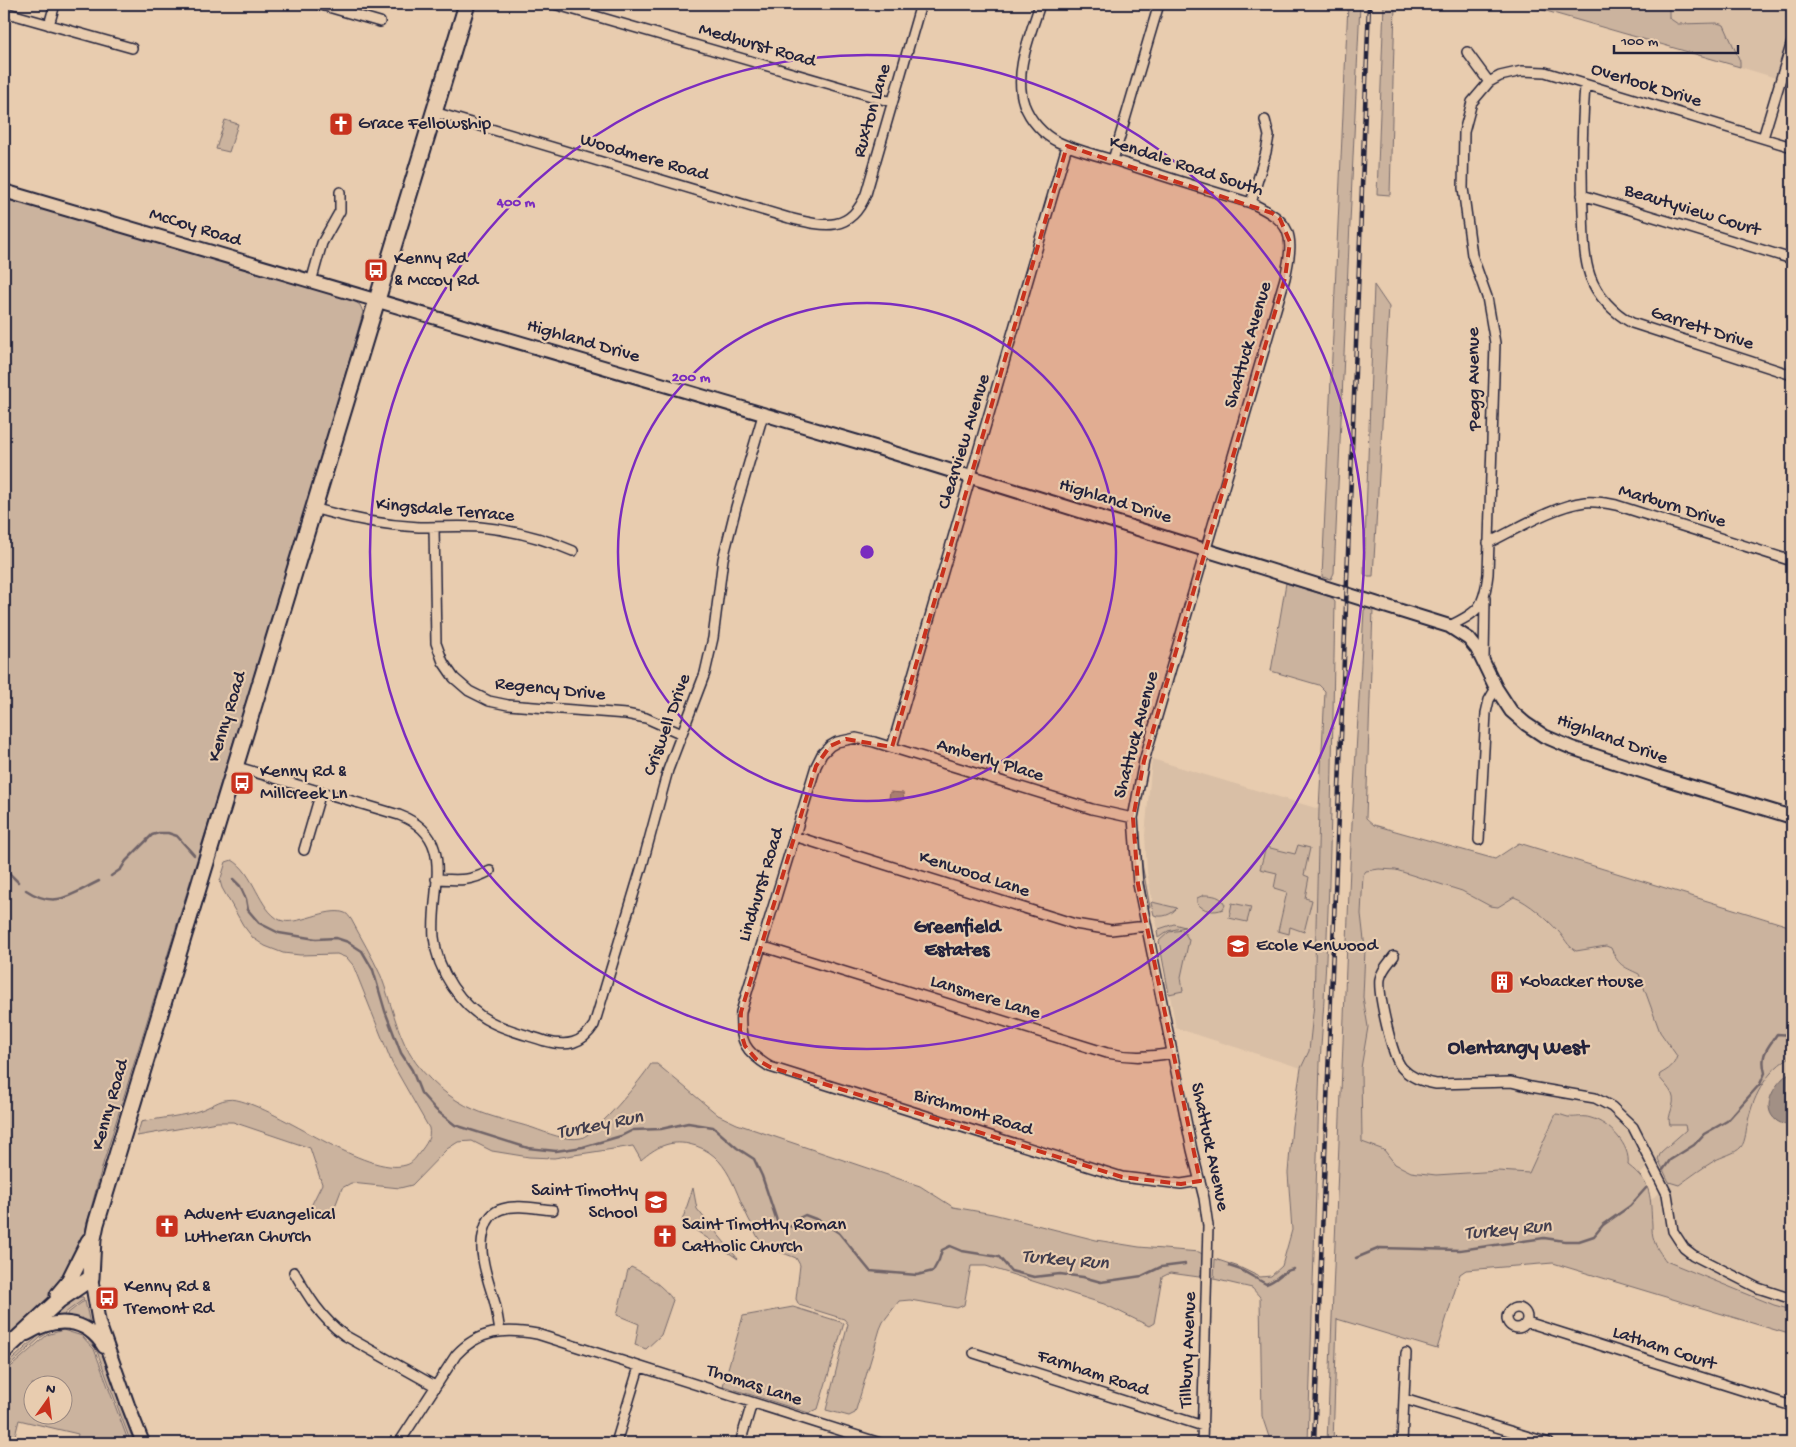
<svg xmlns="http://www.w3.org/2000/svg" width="1796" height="1447" font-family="'Gochi Hand',sans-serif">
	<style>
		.built { fill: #d9bfa6 }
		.green { fill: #cbb39e; stroke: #766a6c; fill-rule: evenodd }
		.water { fill: #a29085; stroke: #6f6467 }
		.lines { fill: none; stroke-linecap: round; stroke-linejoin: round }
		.stream { stroke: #6f6467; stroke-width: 2.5 }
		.street-casing { stroke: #22223b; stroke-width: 12 }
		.secondary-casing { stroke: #22223b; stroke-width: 16 }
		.primary-casing { stroke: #22223b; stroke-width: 19 }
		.street { stroke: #e8ccaf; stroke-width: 9 }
		.secondary { stroke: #e8ccaf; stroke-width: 12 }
		.primary { stroke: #e8ccaf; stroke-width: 15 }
		.rail-casing { stroke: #22223b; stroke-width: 4.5 }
		.rail { stroke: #e8ccaf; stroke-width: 2.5; stroke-dasharray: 8; stroke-linecap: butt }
		.marked { fill: #c8321e; fill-opacity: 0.2; stroke: #c8321e; stroke-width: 4; stroke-dasharray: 10 6; stroke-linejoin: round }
		.ring { fill: none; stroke: #7b2cbf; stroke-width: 2.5 }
		.labels { text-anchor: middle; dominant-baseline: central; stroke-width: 4.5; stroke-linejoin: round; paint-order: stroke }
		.street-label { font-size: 19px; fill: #22223b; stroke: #e8ccaf }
		.poi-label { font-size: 19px; fill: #22223b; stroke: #e8ccaf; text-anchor: start }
		.neighbourhood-label { font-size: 20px; font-weight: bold; fill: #22223b; stroke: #e8ccaf }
		.water-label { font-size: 20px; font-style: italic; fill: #423e4e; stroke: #e8ccaf }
		.quarter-label { font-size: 21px; font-weight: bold; fill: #22223b; stroke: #e8ccaf }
		.centre { fill: #7b2cbf; stroke: #e8ccaf; stroke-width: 2.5 }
		.ring-label { font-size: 15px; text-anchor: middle; font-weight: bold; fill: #7b2cbf; stroke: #e8ccaf; stroke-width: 4.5; stroke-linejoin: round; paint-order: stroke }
	</style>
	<rect width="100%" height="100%" fill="#e8ccaf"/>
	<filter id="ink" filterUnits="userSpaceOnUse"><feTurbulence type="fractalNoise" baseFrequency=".02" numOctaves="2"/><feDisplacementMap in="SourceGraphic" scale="10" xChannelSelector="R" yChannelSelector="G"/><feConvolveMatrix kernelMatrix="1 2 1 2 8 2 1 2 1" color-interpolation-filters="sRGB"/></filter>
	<g filter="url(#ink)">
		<path class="built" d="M1669 4H1792V26L1776 78 1740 67V61L1717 23 1678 24 1668 18Z
			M1152 759 1319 809 1314 1004 1309 1051 1301 1068 1176 1028 1147 872 1145 835Z
			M1379 869 1396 870 1462 891 1490 906 1498 907 1515 897 1523 900 1557 930 1571 949 1576 951 1606 946 1611 948 1617 961 1625 967 1639 974 1660 1032 1677 1056 1675 1063 1672 1067 1660 1074 1659 1077 1672 1093 1674 1101 1668 1121 1685 1125 1686 1131 1661 1152 1658 1159 1640 1174 1628 1165 1627 1149 1618 1137 1605 1125 1581 1115 1568 1117 1556 1114 1529 1173 1498 1171 1436 1175 1411 1172 1395 1164 1384 1150 1362 1142 1361 1068 1368 1027 1363 997 1365 949 1361 914 1363 875 1366 871Z
			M1792 1056V1310L1774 1305 1666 1261 1657 1249 1653 1239 1651 1200 1669 1182 1679 1185 1715 1160 1738 1149 1743 1145 1749 1113 1757 1093 1769 1075 1780 1062Z"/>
		<path class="green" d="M1348 4H1360L1334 573 1331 579 1322 577Z
			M1384 4H1395L1390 195 1377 194Z
			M1522 4H1669V18L1678 24 1717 23 1724 25 1740 61V67Z
			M225 120 238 124 229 152 216 149Z
			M4 198 352 300 360 305 363 312 334 416 103 1164 79 1253 56 1291 4 1339Z
			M1374 285 1389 307 1373 576H1367L1364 574Z
			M1286 583 1331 597 1335 602C1332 755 1331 909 1320 1063L1308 1443H1271L1262 1416 1260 1297 1252 1288 1214 1279 1215 1259 1239 1267 1260 1277 1271 1276 1282 1266 1292 1230 1288 1173 1292 1126 1301 1068 1309 1051 1314 1004 1319 809 1325 691 1319 685 1271 671Z
			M1368 607 1373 609 1366 818 1374 825 1495 859 1519 843 1792 927V1056C1768 1069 1754 1094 1748 1121 1746 1128 1746 1141 1741 1147 1735 1154 1722 1156 1714 1161 1702 1168 1690 1177 1679 1185L1669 1182 1658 1159 1661 1152 1686 1130 1685 1125H1670C1666 1115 1677 1105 1672 1094 1669 1088 1663 1082 1659 1077L1660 1074C1669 1069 1674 1066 1677 1056L1660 1032 1639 974C1622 966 1618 965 1611 948L1606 946 1576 951C1568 947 1564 937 1558 931 1548 920 1528 902 1514 897L1498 907 1490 906 1462 891 1396 870 1379 869 1366 871 1363 875 1361 914 1365 949 1363 997 1368 1027 1361 1068 1362 1142 1384 1150 1395 1164 1411 1172 1436 1175 1498 1171 1529 1173 1556 1114C1560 1114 1564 1116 1568 1117 1577 1118 1582 1115 1591 1118 1609 1123 1631 1145 1628 1165 1653 1184 1650 1196 1652 1225 1652 1230 1652 1235 1654 1240 1656 1248 1661 1254 1666 1261L1774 1305 1792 1310V1335L1553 1263 1466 1270 1460 1274 1437 1349 1337 1319 1333 1443H1327L1351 842 1364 610Z
			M1138 831H1140L1142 864 1150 907H1148L1140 865Z
			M1298 845 1310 848 1304 875 1309 877 1305 898 1312 900 1304 932 1290 927 1289 934 1278 931 1287 892 1274 888 1277 873 1260 869 1266 847 1295 854Z
			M232 860C254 872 259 910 280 920 296 927 328 906 345 913 348 914 349 917 351 919 361 938 372 956 381 976 391 1002 396 1030 410 1054 425 1078 449 1099 475 1110 493 1118 514 1122 533 1128 547 1133 566 1141 581 1138 596 1134 642 1079 651 1064H657L718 1115 737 1124 920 1186 953 1207 993 1214 1096 1240 1139 1247 1199 1252 1205 1256 1204 1273 1199 1277 1170 1273 1162 1277 1154 1323 1149 1326 1104 1304 986 1266H971L964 1305 957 1308 910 1300 899 1301 883 1322 880 1329 855 1413 849 1416 826 1410 848 1324 844 1319 799 1305 796 1299 800 1265 796 1258C784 1253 768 1249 759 1239 756 1235 754 1229 752 1225 734 1194 731 1153 689 1144 669 1140 656 1147 641 1160L633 1146 554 1158 529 1157 492 1151 472 1141 458 1142 447 1149 412 1185 400 1188 351 1183 342 1188 331 1217H320L308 1212 322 1184 310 1148 233 1122H217L137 1136 141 1122C159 1118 185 1116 201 1110 215 1105 222 1097 237 1100 280 1109 366 1177 406 1165 413 1163 416 1157 420 1152 426 1144 431 1138 429 1128L392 1063 353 965 347 958 337 954 300 955 283 953 265 946 253 938 243 925 222 888 220 881 226 862Z
			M1204 895C1213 895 1222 896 1225 905L1223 909C1214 913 1203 911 1197 903V898Z
			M1152 902 1177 908C1171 915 1162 918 1154 915L1151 903Z
			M1232 903 1251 907 1247 922 1229 918Z
			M1174 924 1185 927 1168 931 1158 938 1157 931 1159 929Z
			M1183 930 1189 940 1181 977 1183 991 1169 994 1159 941 1169 932Z
			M693 1188 697 1209 738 1259 682 1221Z
			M631 1267C645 1273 665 1288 673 1300L661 1335 646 1349 635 1345 639 1324 617 1315 628 1270Z
			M75 1297H83L84 1299 65 1313 64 1317H56L55 1315Z
			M85 1301 90 1324 67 1317V1314L81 1303Z
			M793 1307 844 1323 818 1409 809 1413 723 1386 743 1316Z
			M46 1329 52 1330 40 1338 4 1371V1367Z
			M63 1330 82 1336 94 1349 129 1443H76L78 1434 19 1420 15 1436 4 1433V1373L47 1335ZM62 1384V1414H32V1384Z
			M87 1333 101 1351 134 1443H131L98 1354 95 1348 83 1334Z"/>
		<path class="water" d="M890 792 903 793 904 799 899 801 889 798Z
			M1792 1071V1125C1787 1126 1782 1124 1777 1121 1758 1107 1777 1080 1792 1071Z"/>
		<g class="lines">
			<path class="stream" d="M4 870 9 873 18 882
				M111 876 121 869 126 861 152 835 159 833H168L177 836 194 855
				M233 879 240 886 246 899 248 910 259 923 279 933 316 939 336 938 348 942 362 951 373 970 385 1011 401 1053 412 1070 421 1093 436 1110 455 1125 528 1148 556 1151 583 1147 621 1136 633 1130 661 1129 688 1123 713 1127 737 1148 754 1159 762 1176 777 1221 792 1227 797 1219 805 1215 821 1221 839 1233 870 1271 917 1275 933 1271 939 1260 942 1250 950 1246 962 1251 999 1257 1011 1271 1034 1277 1060 1274 1083 1277 1101 1282 1142 1276 1161 1267 1185 1264
				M26 890C56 910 72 894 99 881
				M1663 1170 1670 1160 1694 1145 1704 1134 1727 1121 1760 1084 1765 1073C1760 1054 1767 1049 1777 1034L1792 1035
				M1356 1258 1380 1248 1460 1250 1544 1238 1565 1241H1579L1594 1236 1603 1225 1630 1206 1646 1188
				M1229 1266 1241 1270 1266 1284C1279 1280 1280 1271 1294 1269"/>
			<g class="street-casing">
				<path id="street" d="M318 4 380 22
					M554 4 892 102
					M1040 4C1031 34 1013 72 1024 104 1030 120 1043 135 1058 142 1078 151 1100 156 1120 162 1163 176 1207 190 1251 203 1292 222 1295 234 1285 278L1144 761 1133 818 1138 884 1192 1150 1204 1198 1208 1226 1202 1443
					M4 12 132 48
					M49 25 55 4
					M1467 52 1489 82
					M1585 85C1582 127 1581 169 1583 211 1584 233 1583 255 1590 276 1597 296 1614 313 1632 323L1792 375
					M434 112 789 218C823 226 850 234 866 194L921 4
					M1763 138 1792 42
					M1113 160 1159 4
					M1582 195 1792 259
					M1251 203 1266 152 1269 136 1265 120
					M311 282 322 243 340 211V192
					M313 508C347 518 382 525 419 527 439 527 460 526 480 527 512 530 543 538 573 551
					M434 527 436 643 443 662 454 678 469 691 489 701 508 705 626 714 646 718 682 734
					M1488 543C1517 529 1553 506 1585 502 1595 501 1606 503 1616 505L1792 561
					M1449 626C1479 612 1484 607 1488 574L1495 343 1487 297 1472 255 1463 188 1464 132 1472 102 1489 82 1500 76 1522 71 1545 72 1792 147
					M1484 660 1485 598
					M892 747 1067 146
					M234 766 399 815C458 837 430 890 434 937 437 971 461 1007 491 1022 508 1031 527 1035 545 1041 567 1047 582 1044 594 1025L642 866 668 770 705 673 713 638 723 559 736 507 763 415
					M1133 818 1092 809 874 742 856 738 837 742 830 746 822 754 816 766 741 1012C739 1041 745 1052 770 1067L1122 1177 1181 1184 1200 1181
					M794 836 1075 924 1111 930 1146 926
					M1479 840 1486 713 1489 700 1496 688
					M304 850 321 792
					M436 879C458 880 469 882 490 871
					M761 946 1107 1053C1130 1058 1149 1057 1172 1053
					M1394 956C1389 963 1382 969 1380 979 1378 994 1392 1057 1402 1068 1411 1078 1423 1082 1436 1084L1511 1082 1531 1087 1583 1096 1595 1098 1612 1107 1633 1127 1667 1194 1673 1231 1684 1248 1693 1255 1758 1288 1792 1299
					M294 1272C308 1296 321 1318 344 1335L435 1386
					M1507 1318a10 10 0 1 1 20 0a10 10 0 1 1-20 0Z
					M1527 1322 1792 1406
					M500 1331C498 1321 497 1310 494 1300 490 1287 485 1273 483 1259 480 1243 483 1214 502 1209 518 1204 537 1209 553 1210
					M974 1353 1203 1426
					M1404 1399 1549 1443
					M399 1443 456 1355C479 1330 505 1328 537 1334L880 1443
					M616 1443 639 1367
					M740 1443 752 1403
					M1402 1443 1406 1353"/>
			</g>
			<g class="secondary-casing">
				<path id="secondary" d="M4 191 865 444 1449 626 1469 639 1477 649 1496 688 1511 711 1526 724 1544 736 1572 748 1656 776 1792 817
					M91 1278 99 1323 128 1405 143 1443
					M27 1334C54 1317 86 1317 104 1347"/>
			</g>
			<g class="primary-casing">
				<path id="primary" d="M58 1295 68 1283 89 1241
					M4 1351 59 1300 91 1278 93 1239 96 1224 467 4"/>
			</g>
			<use href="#street" class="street"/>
			<use href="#secondary" class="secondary"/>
			<use href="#primary" class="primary"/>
			<g class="rail-casing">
				<path id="rail" d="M1314 1443 1369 4"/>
			</g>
			<use href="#rail" class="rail"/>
		</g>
	</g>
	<path class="marked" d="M1067 146 1272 213 1280 219 1290 242 1285 278 1144 761 1133 818 1138 884 1200 1181 1181 1184 1122 1177 770 1067 756 1059 745 1046 740 1030 741 1012 816 766 830 746 846 739 892 747Z"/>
	<g class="ring">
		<circle cx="867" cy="552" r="249"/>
		<circle cx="867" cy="552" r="497"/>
	</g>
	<defs>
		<g id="church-square" transform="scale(1.25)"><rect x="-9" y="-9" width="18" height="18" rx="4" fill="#c8321e" stroke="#e8ccaf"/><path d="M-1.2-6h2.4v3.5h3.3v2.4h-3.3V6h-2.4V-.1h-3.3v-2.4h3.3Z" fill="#fff"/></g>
		<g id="bus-square" transform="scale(1.25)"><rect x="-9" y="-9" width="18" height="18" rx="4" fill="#c8321e" stroke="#e8ccaf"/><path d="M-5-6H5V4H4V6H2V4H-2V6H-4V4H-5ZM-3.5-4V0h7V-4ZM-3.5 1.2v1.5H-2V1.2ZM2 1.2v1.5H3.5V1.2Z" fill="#fff"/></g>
		<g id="school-square" transform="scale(1.25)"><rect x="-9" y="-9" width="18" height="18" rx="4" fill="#c8321e" stroke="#e8ccaf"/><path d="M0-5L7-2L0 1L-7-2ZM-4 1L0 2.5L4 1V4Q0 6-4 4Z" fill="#fff"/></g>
		<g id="building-square" transform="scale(1.25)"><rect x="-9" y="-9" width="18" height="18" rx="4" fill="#c8321e" stroke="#e8ccaf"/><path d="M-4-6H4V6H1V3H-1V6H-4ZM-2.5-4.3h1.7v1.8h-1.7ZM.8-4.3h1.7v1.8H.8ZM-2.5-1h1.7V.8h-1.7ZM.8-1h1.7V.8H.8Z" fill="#fff"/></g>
	</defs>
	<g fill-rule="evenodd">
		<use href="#church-square" x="341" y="124"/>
		<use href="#bus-square" x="376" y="270"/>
		<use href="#bus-square" x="242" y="783"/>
		<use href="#school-square" x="1238" y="946"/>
		<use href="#building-square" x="1502" y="982"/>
		<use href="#school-square" x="656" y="1202"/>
		<use href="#church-square" x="167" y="1226"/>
		<use href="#church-square" x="665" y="1236"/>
		<use href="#bus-square" x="107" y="1298"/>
	</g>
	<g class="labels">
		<g class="street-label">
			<text transform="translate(757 46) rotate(16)">Medhurst Road</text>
			<text transform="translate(1646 86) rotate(17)">Overlook Drive</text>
			<text transform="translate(873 111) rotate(-74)">Ruxton Lane</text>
			<text transform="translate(644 158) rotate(16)">Woodmere Road</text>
			<text transform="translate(1186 167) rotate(18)">Kendale Road South</text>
			<text transform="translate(1692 211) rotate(17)">Beautyview Court</text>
			<text transform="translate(195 228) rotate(17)">McCoy Road</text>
			<text transform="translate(1702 329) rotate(18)">Garrett Drive</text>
			<text transform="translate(583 342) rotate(16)">Highland Drive</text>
			<text transform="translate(1249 345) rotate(-74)">Shattuck Avenue</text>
			<text transform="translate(1475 379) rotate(-91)">Pegg Avenue</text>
			<text transform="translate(965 442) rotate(-73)">Clearview Avenue</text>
			<text transform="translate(1115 502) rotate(17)">Highland Drive</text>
			<text transform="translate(1672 507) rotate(17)">Marburn Drive</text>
			<text transform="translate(445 511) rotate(5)">Kingsdale Terrace</text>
			<text transform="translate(550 690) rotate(6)">Regency Drive</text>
			<text transform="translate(228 717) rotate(-73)">Kenny Road</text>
			<text transform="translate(668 725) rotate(-70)">Criswell Drive</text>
			<text transform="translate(1137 735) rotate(-75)">Shattuck Avenue</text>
			<text transform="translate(1612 740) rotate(20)">Highland Drive</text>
			<text transform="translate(990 761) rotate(17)">Amberly Place</text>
			<text transform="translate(974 875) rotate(18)">Kenwood Lane</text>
			<text transform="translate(762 885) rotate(-73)">Lindhurst Road</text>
			<text transform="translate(985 998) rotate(17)">Lansmere Lane</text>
			<text transform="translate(111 1105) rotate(-74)">Kenny Road</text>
			<text transform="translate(973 1113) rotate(17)">Birchmont Road</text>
			<text transform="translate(1209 1147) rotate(78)">Shattuck Avenue</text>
			<text transform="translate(1664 1349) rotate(18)">Latham Court</text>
			<text transform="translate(1189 1350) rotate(-88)">Tillbury Avenue</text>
			<text transform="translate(1093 1374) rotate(18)">Farnham Road</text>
			<text transform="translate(754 1386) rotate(18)">Thomas Lane</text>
		</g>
		<g class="poi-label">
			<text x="358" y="124">Grace Fellowship</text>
			<text x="394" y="259">Kenny Rd<tspan x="394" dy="22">&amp; Mccoy Rd</tspan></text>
			<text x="260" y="772">Kenny Rd &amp;<tspan x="260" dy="22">Millcreek Ln</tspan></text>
			<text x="1256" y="946">Ecole Kenwood</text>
			<text x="1520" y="982">Kobacker House</text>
			<text x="638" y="1191" text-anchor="end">Saint Timothy<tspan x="638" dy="22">School</tspan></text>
			<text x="184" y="1215">Advent Evangelical<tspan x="184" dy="22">Lutheran Church</tspan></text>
			<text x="682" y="1225">Saint Timothy Roman<tspan x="682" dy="22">Catholic Church</tspan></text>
			<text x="124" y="1287">Kenny Rd &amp;<tspan x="124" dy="22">Tremont Rd</tspan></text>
		</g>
		<g class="neighbourhood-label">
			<text x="957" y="928">Greenfield<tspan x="957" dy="23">Estates</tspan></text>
		</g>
		<g class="water-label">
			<text transform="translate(600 1126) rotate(-11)">Turkey Run</text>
			<text transform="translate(1508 1231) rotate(-5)">Turkey Run</text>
			<text transform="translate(1065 1261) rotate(5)">Turkey Run</text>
		</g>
		<g class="quarter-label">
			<text x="1518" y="1049">Olentangy West</text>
		</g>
	</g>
	<circle cx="867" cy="552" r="8" class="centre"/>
	<g class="ring-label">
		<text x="516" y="206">400 m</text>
		<text x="691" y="381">200 m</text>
	</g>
	<rect width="1796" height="1447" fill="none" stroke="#e8ccaf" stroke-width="20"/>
	<rect x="10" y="10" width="1776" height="1427" fill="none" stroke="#22223b" stroke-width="2" filter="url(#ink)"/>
	<g transform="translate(48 1400) rotate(14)"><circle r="24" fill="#e8ccaf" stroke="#998881"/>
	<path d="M0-4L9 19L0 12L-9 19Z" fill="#c8321e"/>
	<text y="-8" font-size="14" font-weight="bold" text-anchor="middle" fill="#22223b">N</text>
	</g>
	<path d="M1614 45v8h124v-8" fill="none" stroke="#22223b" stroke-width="2.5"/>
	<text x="1621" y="45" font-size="15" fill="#22223b" stroke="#e8ccaf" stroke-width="4" paint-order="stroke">100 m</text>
</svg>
